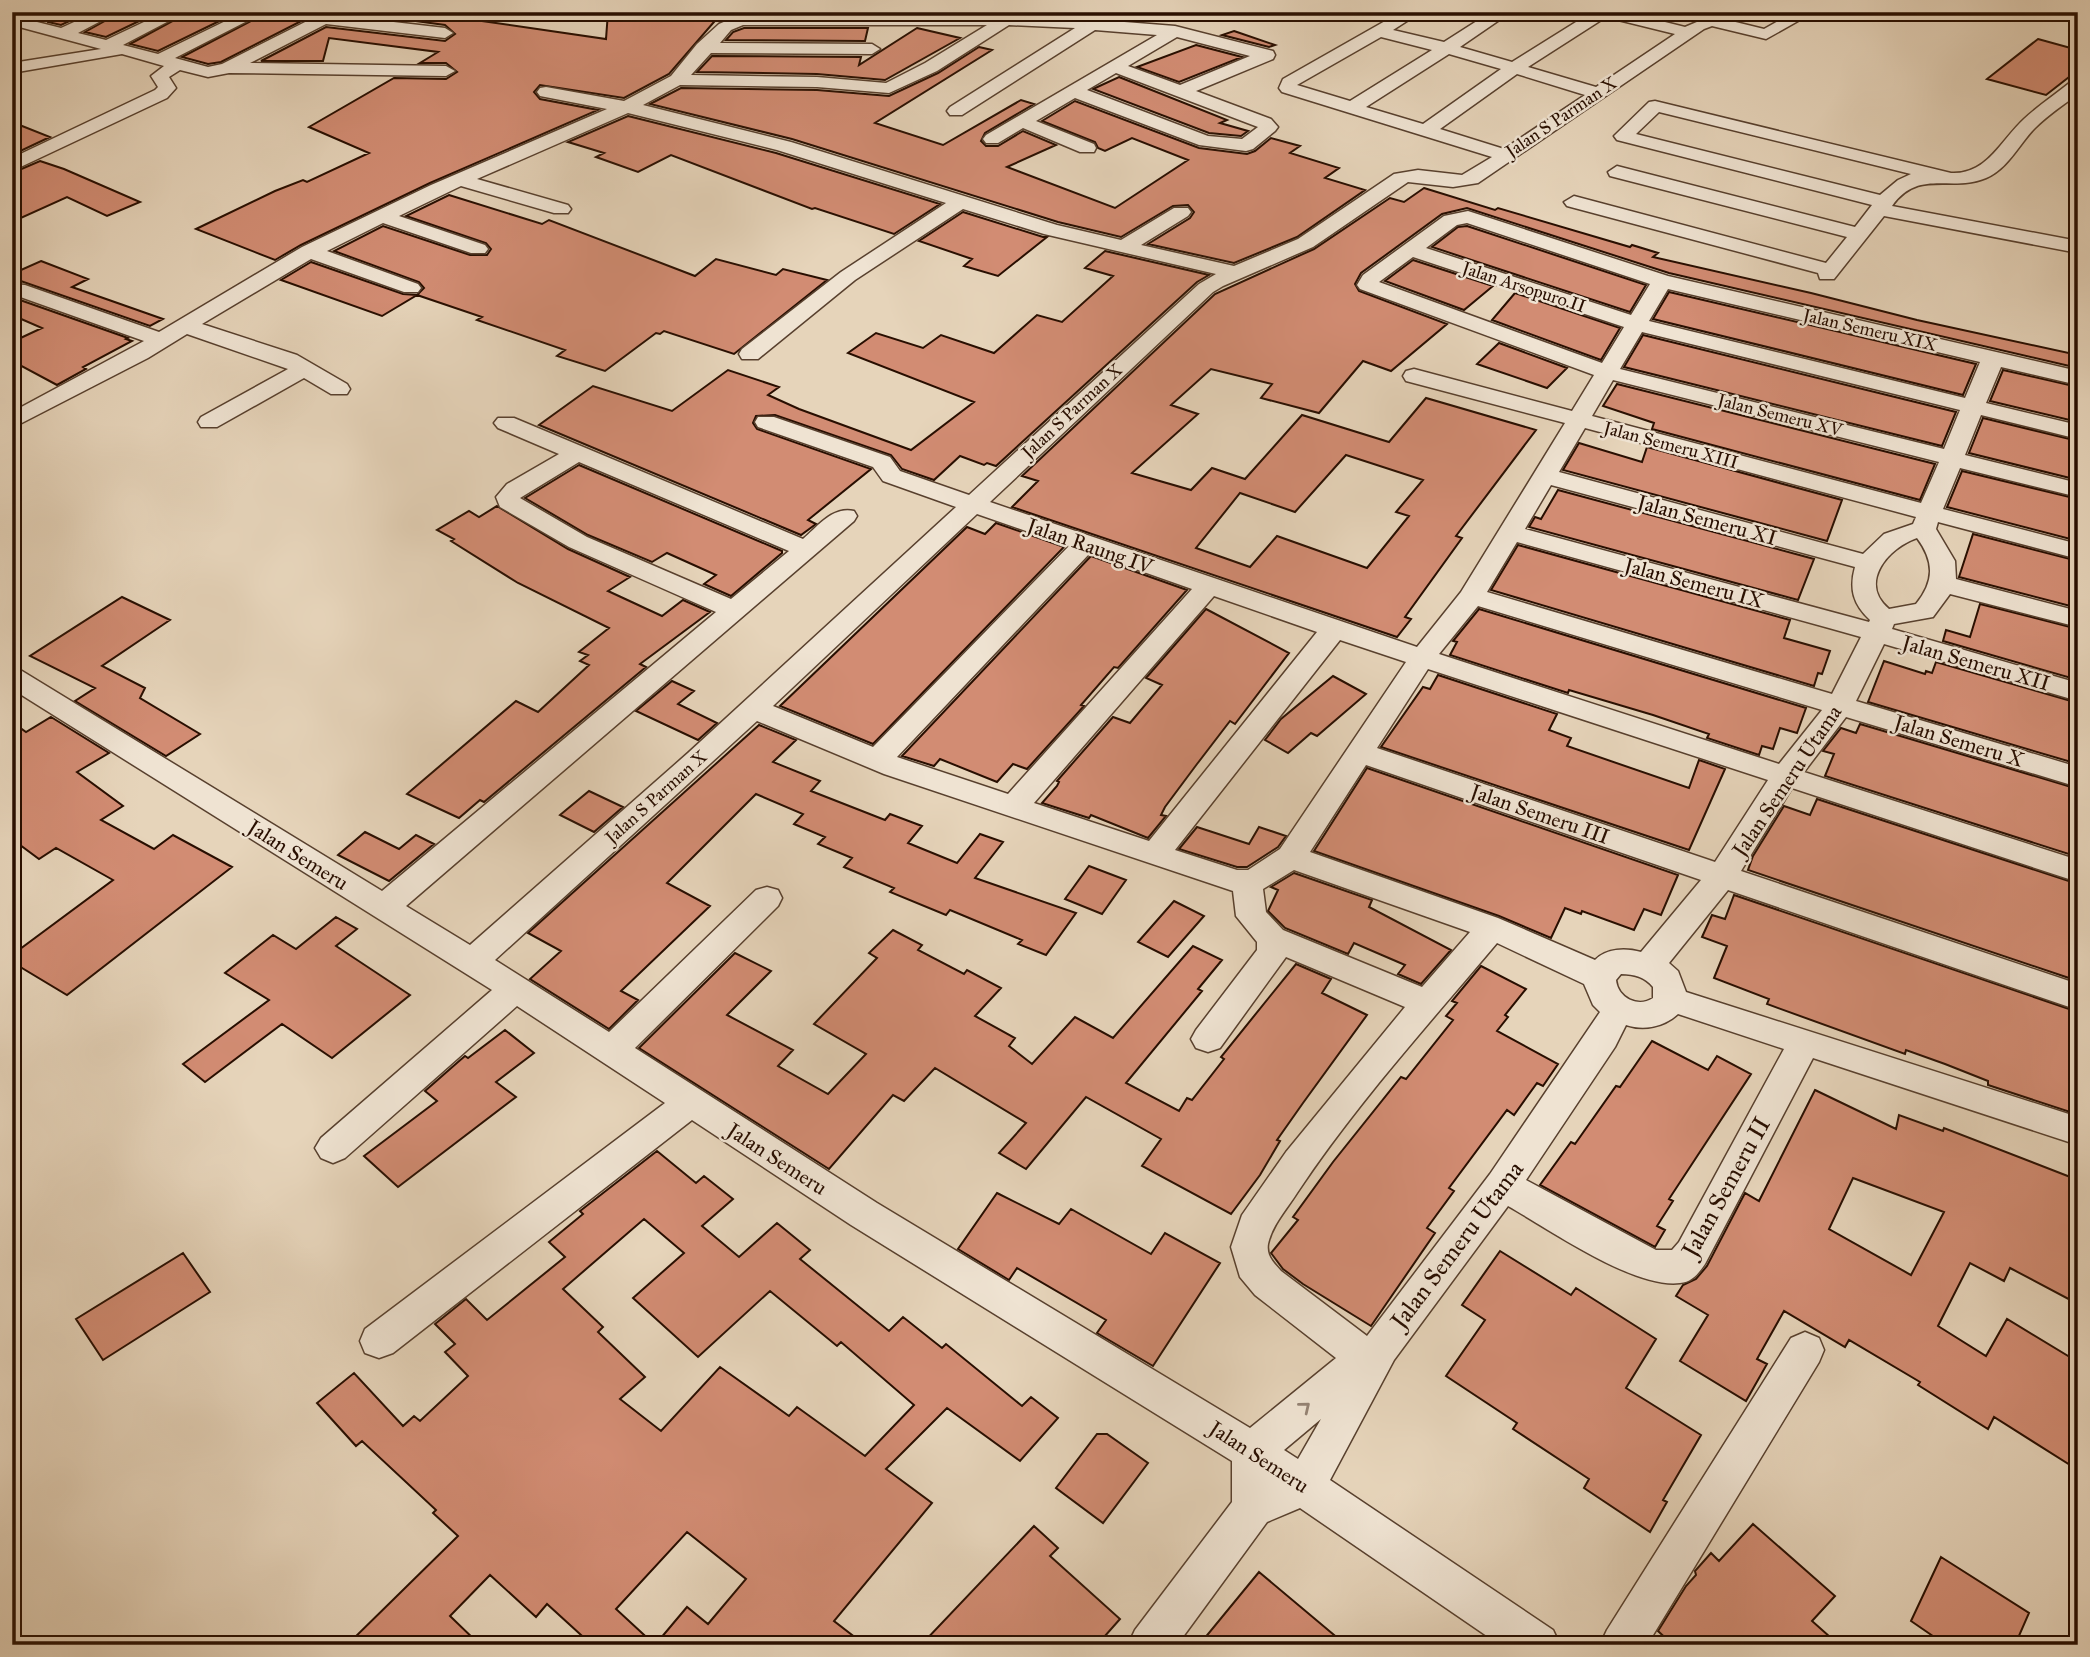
<svg xmlns="http://www.w3.org/2000/svg" width="2090" height="1657" font-family="'IM FELL Great Primer',serif">
	<style>
		.building { fill: #d28c73; stroke: #280e00; stroke-width: 2; fill-rule: evenodd }
		.lines { fill: none; stroke-linecap: round; stroke-linejoin: round }
		.minor-casing { stroke: #58402e; stroke-width: 3 }
		.minor { fill: #efe3d2; fill-rule: evenodd }
		.oneway { stroke: #958374 }
		.labels { text-anchor: middle; dominant-baseline: central; stroke-width: 5; stroke-linejoin: round; paint-order: stroke }
		.far-street-label { font-size: 18px; fill: #280e00; stroke: #efe3d2 }
		.street-label { font-size: 21px; fill: #280e00; stroke: #efe3d2 }
		.near-street-label { font-size: 24px; fill: #280e00; stroke: #efe3d2 }
	</style>
	<rect width="100%" height="100%" fill="#e6d4ba"/>
	<filter id="stains"><feTurbulence type="fractalNoise" baseFrequency=".00286" numOctaves="4"/><feColorMatrix values="0 0 0 0 .2 0 0 0 0 .09 0 0 0 0 .02 0 0 0 .5 -.17"/></filter>
	<radialGradient id="worn" r=".72"><stop offset=".6" stop-color="#630" stop-opacity="0"/><stop offset="1" stop-color="#630" stop-opacity=".3"/></radialGradient>
	<path class="building" d="M49 12H89L61 25 48 22Z
		M121 12H158L106 37 85 32Z
		M189 12H238L158 51 130 44Z
		M268 12H319L221 62 208 64 182 57Z
		M349 12H460L454 17 606 39 608 12H691L720 15 669 74 624 98 540 85 534 92 540 99 598 110 430 183 301 245 275 260 196 229 275 191 303 180 307 182 369 153 309 127 394 78 446 79 457 72 446 63H420L438 52 329 38 323 61H261L326 27 445 41 455 34 445 25Z
		M744 28H868L865 41 726 40 733 32Z
		M917 28 960 38 885 80 817 74 697 72 712 56 861 57 859 65Z
		M1234 31 1275 45 1269 47 1222 35Z
		M2038 39 2078 50V70L2046 95 1987 79Z
		M1196 45 1242 57 1179 82 1137 67Z
		M979 47 992 50 875 123 943 145 1021 100 1034 104 985 133 981 141 986 146H998L1023 131 1056 145 1007 167 1115 208 1188 160 1132 138 1105 151 1098 148 1095 142 1042 121 1075 101 1199 148 1247 154 1255 151 1271 138 1300 146 1290 153 1339 168 1325 178 1365 190 1297 237 1234 263 1148 244 1190 218 1194 212 1188 205 1173 206 1121 237 1058 222 792 139 650 104 681 88 817 90 889 96 938 73Z
		M1119 77 1227 120 1220 123 1248 131 1241 136 1209 133 1093 89Z
		M628 116 776 153 940 204 894 234 815 208 812 209 671 155 638 172 596 157 604 153 568 142Z
		M12 122 50 137 12 155Z
		M40 161 64 169 140 202 107 216 67 197 12 222V173Z
		M1424 188 1495 210 1498 208 1630 247 1632 245 1658 253 1653 257 1811 293 1917 320 2078 355V368L1669 273 1467 208 1442 214 1361 273 1355 284 1359 291 1447 324 1391 371 1363 361 1319 413 1261 398 1272 384 1211 369 1171 405 1198 414 1132 473 1191 490 1212 468 1245 479 1302 415 1389 442 1426 398 1536 430 1456 536 1462 538 1405 617 1411 619 1397 637 1012 507 1038 481 1022 476 1215 294 1314 249 1390 198 1404 202ZM1346 455 1423 480 1396 512 1409 516 1367 568 1277 536 1250 567 1196 548 1240 493 1295 512Z
		M449 195 542 224 549 220 695 276 716 259 776 275 783 269 827 280 734 354 664 331 660 334 656 333 605 371 557 356 565 350 477 320 482 317 417 295 424 288 419 282 334 251 383 226 470 255H487L491 249 486 243 406 216Z
		M963 212 1043 237H1047L998 276 964 266 972 259 919 241Z
		M1467 226 1646 285 1630 312 1432 247 1458 227Z
		M1105 251 1209 275 1197 282 996 466 987 463 984 465 960 456 934 480 902 469 891 455 775 415 756 416 753 423 757 429 871 469 808 520 816 524 801 535 539 425 593 386 672 411 728 370 779 387 768 395 799 409 911 450 974 402 848 353 876 333 923 348 941 335 994 353 1037 315 1062 322 1113 276 1085 268Z
		M1413 260 1493 286 1464 310 1385 281Z
		M41 261 88 279 72 287 163 319 150 326 12 278V274Z
		M311 262 403 294 417 295 382 316 281 280Z
		M1669 292 1976 364 1963 395 1653 319Z
		M1515 293 1620 328 1601 360 1492 320Z
		M20 300 128 338 126 339 132 341 83 367 86 369 57 385 12 361V342L42 328 12 315V303Z
		M1643 335 1956 412 1942 446 1624 367Z
		M1499 343 1567 368 1547 388 1477 364Z
		M2003 370 2078 387V422L1990 401Z
		M1617 384 1935 464 1920 500 1652 429 1654 423 1603 406Z
		M1983 418 2078 441V480L1969 453Z
		M1579 443 1642 462 1647 447 1842 500 1827 541 1563 470Z
		M579 465 782 551V553L731 596 704 584 716 575 667 553 652 562 588 535 525 498Z
		M1962 471 2078 499V541L1947 507Z
		M1558 490 1814 559 1798 600 1529 527 1535 517 1541 519Z
		M497 506 568 549 630 577 608 591 662 616 683 600 710 612 640 664 646 667 484 802 480 800 459 818 407 794 516 701 538 712 589 665 580 661 588 655 579 652 609 628 518 583 451 541 454 539 437 530 469 511 479 517Z
		M996 523 1064 547 873 744 780 706 967 527 985 534Z
		M1973 534 2078 561V608L1959 577Z
		M1518 545 1790 620 1784 638 1830 651 1822 674 1818 673 1814 686 1491 590Z
		M1091 556 1187 590 1118 668 1114 667 1081 705 1084 706 1027 769 1013 764 997 782 940 759 934 766 902 756Z
		M122 597 170 620 102 666 145 688 140 698 200 734 166 756 75 701 95 688 30 656Z
		M1980 604 2078 629V680L1943 641 1946 630 1970 637Z
		M1206 609 1289 653 1235 724 1230 721 1197 764 1165 807 1161 815 1166 816 1148 838 1091 815 1089 818 1042 803 1057 786 1059 782 1057 781 1113 717 1130 723 1162 685 1146 678Z
		M1479 609 1806 708 1797 733 1780 728 1773 749 1762 746 1759 755 1707 738 1709 734 1653 715 1569 690 1568 693 1450 655 1457 642 1453 641Z
		M1884 661 1925 674 1926 671 1932 673 1936 662 2078 703V764L1868 702Z
		M1438 675 1557 714 1549 730 1571 738 1567 746 1689 788 1699 760 1725 769 1689 850 1381 747 1423 687 1430 689Z
		M1333 676 1366 694 1317 736 1311 733 1288 753 1265 740 1281 719Z
		M672 681 694 691 678 704 717 723 698 740 636 711Z
		M51 717 109 753 77 772 123 806 101 820 154 849 173 835 232 867 67 995 12 962V955L113 880 56 848 39 859 12 839V722L26 732Z
		M1860 724 2078 789V857L1825 776 1834 754 1823 751 1841 728 1856 733Z
		M759 725 796 740 773 762 820 781 811 791 885 820 890 814 922 826 908 843 957 863 980 834 1003 842 975 878 1076 913 1046 955 1018 944 1022 940 950 910 946 915 890 892 894 888 844 867 852 858 818 844 825 837 794 824 803 814 756 794 667 883 710 906 621 991 638 1000 609 1029 530 979 561 951 528 933Z
		M1367 768 1678 875 1661 915 1644 909 1634 930 1582 911 1581 914 1565 908 1551 938 1499 916 1314 851Z
		M589 791 623 807 594 832 560 815Z
		M1817 799 2078 884V981L1748 870 1753 856 1784 806 1810 815Z
		M1197 827 1249 844 1259 827 1286 836 1278 847 1247 867H1237L1179 849Z
		M365 832 399 849 416 835 434 844 389 881 338 855Z
		M1089 866 1126 880 1102 914 1065 899Z
		M1294 873 1372 900 1369 907 1451 950 1421 984 1398 974 1405 965 1354 943 1348 954 1285 928 1268 911 1278 890 1271 887Z
		M1734 895 2078 1012V1069L2070 1112 1988 1085V1081L1945 1064 1906 1050 1905 1054 1767 1004 1769 999 1714 978 1727 946 1702 937 1712 915 1725 919Z
		M1174 901 1204 916 1168 957 1138 942Z
		M336 917 357 929 336 946 410 995 332 1058 282 1024 205 1082 183 1064 269 1000 225 973 273 935 296 949Z
		M893 930 922 945 918 950 964 974 967 970 1001 988 975 1016 1015 1038 1009 1046 1032 1064 1075 1017 1113 1038 1193 946 1222 960 1198 989 1202 991 1126 1083 1179 1111 1187 1098 1192 1100 1224 1059 1221 1057 1296 964 1331 979 1322 993 1367 1015 1303 1103 1277 1140 1280 1141 1260 1175 1231 1214 1142 1166 1161 1139 1086 1097 1026 1169 999 1153 1026 1123 935 1068 904 1101 893 1095 829 1169 639 1048 735 953 771 971 727 1015 793 1050 778 1066 828 1094 866 1054 814 1024 877 958 869 953Z
		M1481 966 1526 989 1505 1015 1508 1017 1497 1031 1558 1064 1543 1086 1537 1083 1514 1115 1507 1110 1449 1188 1454 1191 1427 1228 1435 1233 1371 1326 1303 1284 1283 1269 1271 1253 1298 1220 1293 1217 1333 1162 1401 1077 1406 1079 1453 1020 1446 1016 1457 1003 1452 1001Z
		M505 1030 534 1053 496 1082 516 1097 398 1187 364 1156 437 1101 425 1091 458 1062 465 1056 468 1058Z
		M1652 1041 1708 1070 1717 1056 1751 1074 1669 1199 1673 1201 1657 1226 1665 1230 1655 1247 1540 1185 1571 1142 1575 1144 1616 1086 1620 1087Z
		M1815 1090 1896 1129 1899 1115 1943 1131 1944 1128 2078 1180V1304L2010 1268 2004 1281 1970 1263 1938 1326 1986 1356 2007 1319 2078 1362V1470L1994 1417 1988 1429 1918 1385 1920 1382 1849 1340 1845 1347 1784 1311 1757 1359 1767 1364 1746 1401 1680 1361 1708 1315 1676 1296 1683 1285 1696 1279 1707 1266 1745 1193 1759 1201ZM1853 1178 1944 1212 1911 1275 1829 1229Z
		M657 1151 696 1183 704 1176 733 1199 702 1226 739 1257 777 1223 810 1250 800 1259 889 1331 903 1317 942 1348 946 1344 1022 1406 1031 1397 1058 1418 1020 1461 947 1408 886 1469 932 1503 834 1621 865 1645H592L547 1604 536 1617 490 1575 450 1616 480 1645H347L458 1536 433 1513 436 1510 362 1441 356 1446 317 1403 354 1373 403 1426 414 1416 420 1421 468 1376 445 1352 455 1344 435 1324 466 1299 487 1320 565 1257 549 1242 583 1214 580 1211ZM644 1219 684 1253 633 1298 698 1357 770 1291 837 1346 841 1342 914 1405 865 1456 797 1407 789 1416 720 1367 661 1431 620 1399 645 1377 598 1332 603 1327 563 1289ZM687 1532 746 1579 708 1624 687 1607 655 1645 616 1609Z
		M997 1193 1059 1224 1071 1209 1151 1254 1165 1233 1220 1263 1153 1366 1097 1333 1106 1320 1017 1268 1009 1280 958 1249Z
		M1500 1251 1571 1295 1576 1288 1656 1339 1626 1388 1701 1435 1663 1500 1667 1502 1650 1532 1584 1488 1589 1479 1513 1429 1517 1423 1446 1376 1485 1320 1462 1305Z
		M183 1253 210 1292 103 1360 76 1319Z
		M1097 1434H1107L1148 1463 1103 1523 1056 1488Z
		M1753 1524 1835 1596 1812 1621 1839 1645H1673L1658 1631 1686 1586 1696 1575 1695 1571 1711 1553 1719 1561Z
		M1034 1526 1058 1548 1050 1556 1120 1619 1097 1645H921Z
		M1941 1557 2029 1613 2015 1645H1946L1911 1621Z
		M1259 1572 1346 1645H1199Z"/>
	<g class="lines">
		<g class="minor-casing">
			<path id="minor" d="M32 12 25 19 61 28 96 12H118L78 33 106 40 165 12H186L123 45 158 54 244 12H265L175 58 208 67 222 64 325 12H346L342 16 445 28 453 33 445 38 326 24 250 63 446 66 455 71 446 76 229 73 208 77 180 70 169 77 176 88 167 98 12 171V158L155 90 158 87 151 76 164 66 122 54 12 73V63L101 49 12 25V13Z
				M511 12H548C540 20 519 20 511 12Z
				M1401 12H1421L1393 30 1444 42 1491 12H1511L1460 47 1512 62 1592 12H1625L1685 27 1711 16 1764 29 1794 12H1814L1766 39 1712 26 1704 29 1478 183 1453 187 1408 182 1313 247 1223 286 1213 292 990 502 1417 647 1461 592 1565 423 1406 381 1403 376 1406 371 1414 369 1572 411 1594 375 1360 289 1357 285 1363 275 1444 216 1468 211 1668 276 2078 371V385L2001 367 1986 403 2078 425V439L1981 415 1965 455 2078 483V497L1960 468 1943 509 2078 544V559L1938 522 1936 529 1955 561 1956 579 2078 611V627L1950 594 1933 617 1894 624 1892 629 2078 683V701L1884 644 1856 701 2078 767V787L1846 717 1804 772 2078 860V882L1792 788 1741 871 2078 984V1010L1728 890 1669 963 1678 971 1686 992 2078 1117V1145L1813 1058 1705 1264C1698 1274 1692 1282 1680 1283 1634 1289 1549 1229 1508 1206L1394 1360 1330 1480 1553 1630 1560 1645H1500L1300 1508 1267 1522 1177 1645H1128L1135 1630 1232 1502V1461L851 1225 692 1120 393 1353 379 1358 365 1353 360 1341 365 1329 665 1103 517 1006 345 1158 333 1163 321 1158 315 1148 321 1138 492 990 12 689V668L22 671 382 891 716 612 569 547 500 507 496 497 507 484 559 454 498 428 494 423 498 418H514L803 539C818 526 833 506 854 511L857 516 854 521 406 906 470 945 688 753 956 507 883 481 873 467 758 427 755 422 758 417H774L890 457 900 471 969 495 1199 284 1216 274 1044 234 963 209 855 280 758 359H742L739 354 742 349 841 272 946 203 777 150 628 113 477 179 568 205 571 209 568 213H554L461 186 399 216 485 245 488 249 485 253H471L383 223 327 251 418 284 421 288 418 292H404L311 259 202 324 297 355 347 384 350 389 347 394H331L304 378 217 427H201L198 422 201 417 288 369 187 334 148 358 12 428V412L144 341 12 294V284L25 285 159 332 302 247 431 185 607 109 540 96 537 92 540 88 546 87 624 101 671 76 697 44 719 24 740 15H1036L1175 26 1273 51 1275 55 1273 59 1196 91 1271 119 1278 127 1275 131 1253 149 1246 151 1199 145 1075 98 1036 121 1094 144 1096 148 1094 152H1080L1023 128 998 143H986L983 139 986 135 1157 35 1095 30 962 115H950L947 111 950 107 1075 28 1009 25 937 71 889 93 817 87 680 85 643 105 791 142 1057 225 1121 240 1174 208H1188L1191 212 1188 216 1141 245 1234 266 1298 239 1394 174 1418 170 1462 175 1492 157 1282 92 1279 88 1283 79ZM1606 17 1675 34 1596 87 1528 67ZM743 25H987L925 63 886 83 817 77 691 75 711 53 872 54 880 49 872 44 720 43 731 30ZM1177 37 1250 56 1180 85 1128 66ZM1381 37 1432 50 1350 101 1297 85ZM1449 54 1501 69 1423 124 1366 107ZM1116 73 1258 127 1242 139 1208 136 1087 90ZM1517 74 1585 95 1504 149 1440 129ZM1467 223 1650 284 1631 315 1426 248 1457 225ZM1413 257 1624 327 1602 363 1379 282ZM1668 289 1980 362 1965 398 1649 321ZM1642 332 1960 410 1944 449 1620 369ZM1613 380 1939 462 1921 503 1592 416ZM1585 428 1916 517 1913 524 1884 534 1863 554 1559 472ZM579 462 789 551 731 599 587 537 520 498ZM1551 485 1855 567C1849 589 1853 604 1870 620L1869 622 1525 529ZM977 514 1069 546 873 747 773 706ZM1917 538C1935 562 1934 582 1916 604L1889 609C1858 583 1888 548 1917 538ZM1517 542 1829 628 1861 637 1832 694 1487 592ZM1090 553 1192 589 1008 794 897 757ZM1214 596 1317 632 1149 841 1034 803ZM1478 606 1822 710 1779 764 1439 654ZM1340 640 1406 662 1280 849 1248 870H1237L1175 850ZM1428 669 1768 780 1715 862 1377 748ZM757 721 884 774 1233 891 1236 916 1257 942V950L1196 1030 1191 1039 1196 1048 1208 1052 1220 1048 1286 957 1405 1007 1286 1152 1242 1215 1231 1247 1240 1277 1255 1295 1336 1358 1250 1428 877 1203 635 1048 778 906 782 898 778 890 767 887 756 890 609 1032 495 960ZM1366 765 1701 880 1641 952C1626 948 1607 948 1595 960L1498 918 1310 852ZM1294 870 1470 932 1422 987 1283 930 1266 912 1263 889ZM1497 943 1584 984 1593 1005 1600 1012 1490 1174 1367 1336 1281 1271C1274 1263 1266 1256 1268 1244 1272 1225 1287 1209 1297 1193 1356 1104 1429 1024 1497 943ZM1621 974C1634 974 1645 977 1653 987V998C1638 1008 1618 998 1616 980ZM1678 1014 1784 1049 1679 1242 1672 1250H1656L1526 1180 1615 1047 1626 1025C1644 1031 1664 1027 1678 1014ZM1321 1419 1298 1459 1284 1450Z
				M2078 80V94C2063 105 2048 115 2035 128 2019 144 2008 169 1986 178 1951 193 1919 168 1892 206L2078 241V253L1884 216 1834 279H1820L1818 273 1567 206 1564 202 1574 196 1826 263 1847 237 1610 176 1608 172 1617 166 1855 227 1872 205 1617 140 1614 136 1649 102 1655 101 1951 173C1987 175 2001 140 2024 119 2039 105 2056 94 2072 81ZM1659 112 1911 174 1898 180 1880 195 1636 134Z
				M1805 1332 1819 1338 1824 1350 1819 1362 1647 1645H1600L1607 1630 1791 1338Z"/>
		</g>
		<use href="#minor" class="minor"/>
	</g>
	<defs><path id="oneway-chevron" d="M-2-3.5L2.5 0L-2 3.5" fill="none" stroke-width="1.6" stroke-linecap="round" stroke-linejoin="round" transform="scale(1.75)"/></defs>
	<use class="oneway" href="#oneway-chevron" transform="translate(1305 1407) rotate(-39)"/>
	<g class="labels">
		<g class="far-street-label">
			<text transform="translate(1561 117) rotate(-34)">Jalan S Parman X</text>
			<text transform="translate(1524 287) rotate(18)">Jalan Arsopuro.II</text>
			<text transform="translate(1870 330) rotate(13)">Jalan Semeru XIX</text>
			<text transform="translate(1072 411) rotate(-43)">Jalan S Parman X</text>
			<text transform="translate(1780 415) rotate(14)">Jalan Semeru XV</text>
			<text transform="translate(1671 445) rotate(15)">Jalan Semeru XIII</text>
			<text transform="translate(656 797) rotate(-42)">Jalan S Parman X</text>
		</g>
		<g class="street-label">
			<text transform="translate(1707 520) rotate(15)">Jalan Semeru XI</text>
			<text transform="translate(1090 546) rotate(19)">Jalan Raung IV</text>
			<text transform="translate(1694 583) rotate(15)">Jalan Semeru IX</text>
			<text transform="translate(1976 663) rotate(16)">Jalan Semeru XII</text>
			<text transform="translate(1959 741) rotate(17)">Jalan Semeru X</text>
			<text transform="translate(1787 781) rotate(-56)">Jalan Semeru Utama</text>
			<text transform="translate(1540 814) rotate(19)">Jalan Semeru III</text>
			<text transform="translate(298 855) rotate(32)">Jalan Semeru</text>
			<text transform="translate(777 1159) rotate(33)">Jalan Semeru</text>
			<text transform="translate(1259 1457) rotate(33)">Jalan Semeru</text>
		</g>
		<g class="near-street-label">
			<text transform="translate(1726 1187) rotate(-61)">Jalan Semeru II</text>
			<text transform="translate(1457 1245) rotate(-53)">Jalan Semeru Utama</text>
		</g>
	</g>
	<rect width="2090" height="1657" fill="none" stroke="#e6d4ba" stroke-width="42"/>
	<rect x="14" y="14" width="2062" height="1629" fill="none" stroke="#280e00" stroke-width="3.5"/>
	<rect x="21" y="21" width="2048" height="1615" fill="none" stroke="#280e00" stroke-width="2"/>
	<rect width="100%" height="100%" filter="url(#stains)"/>
	<rect width="100%" height="100%" fill="url(#worn)"/>
</svg>
